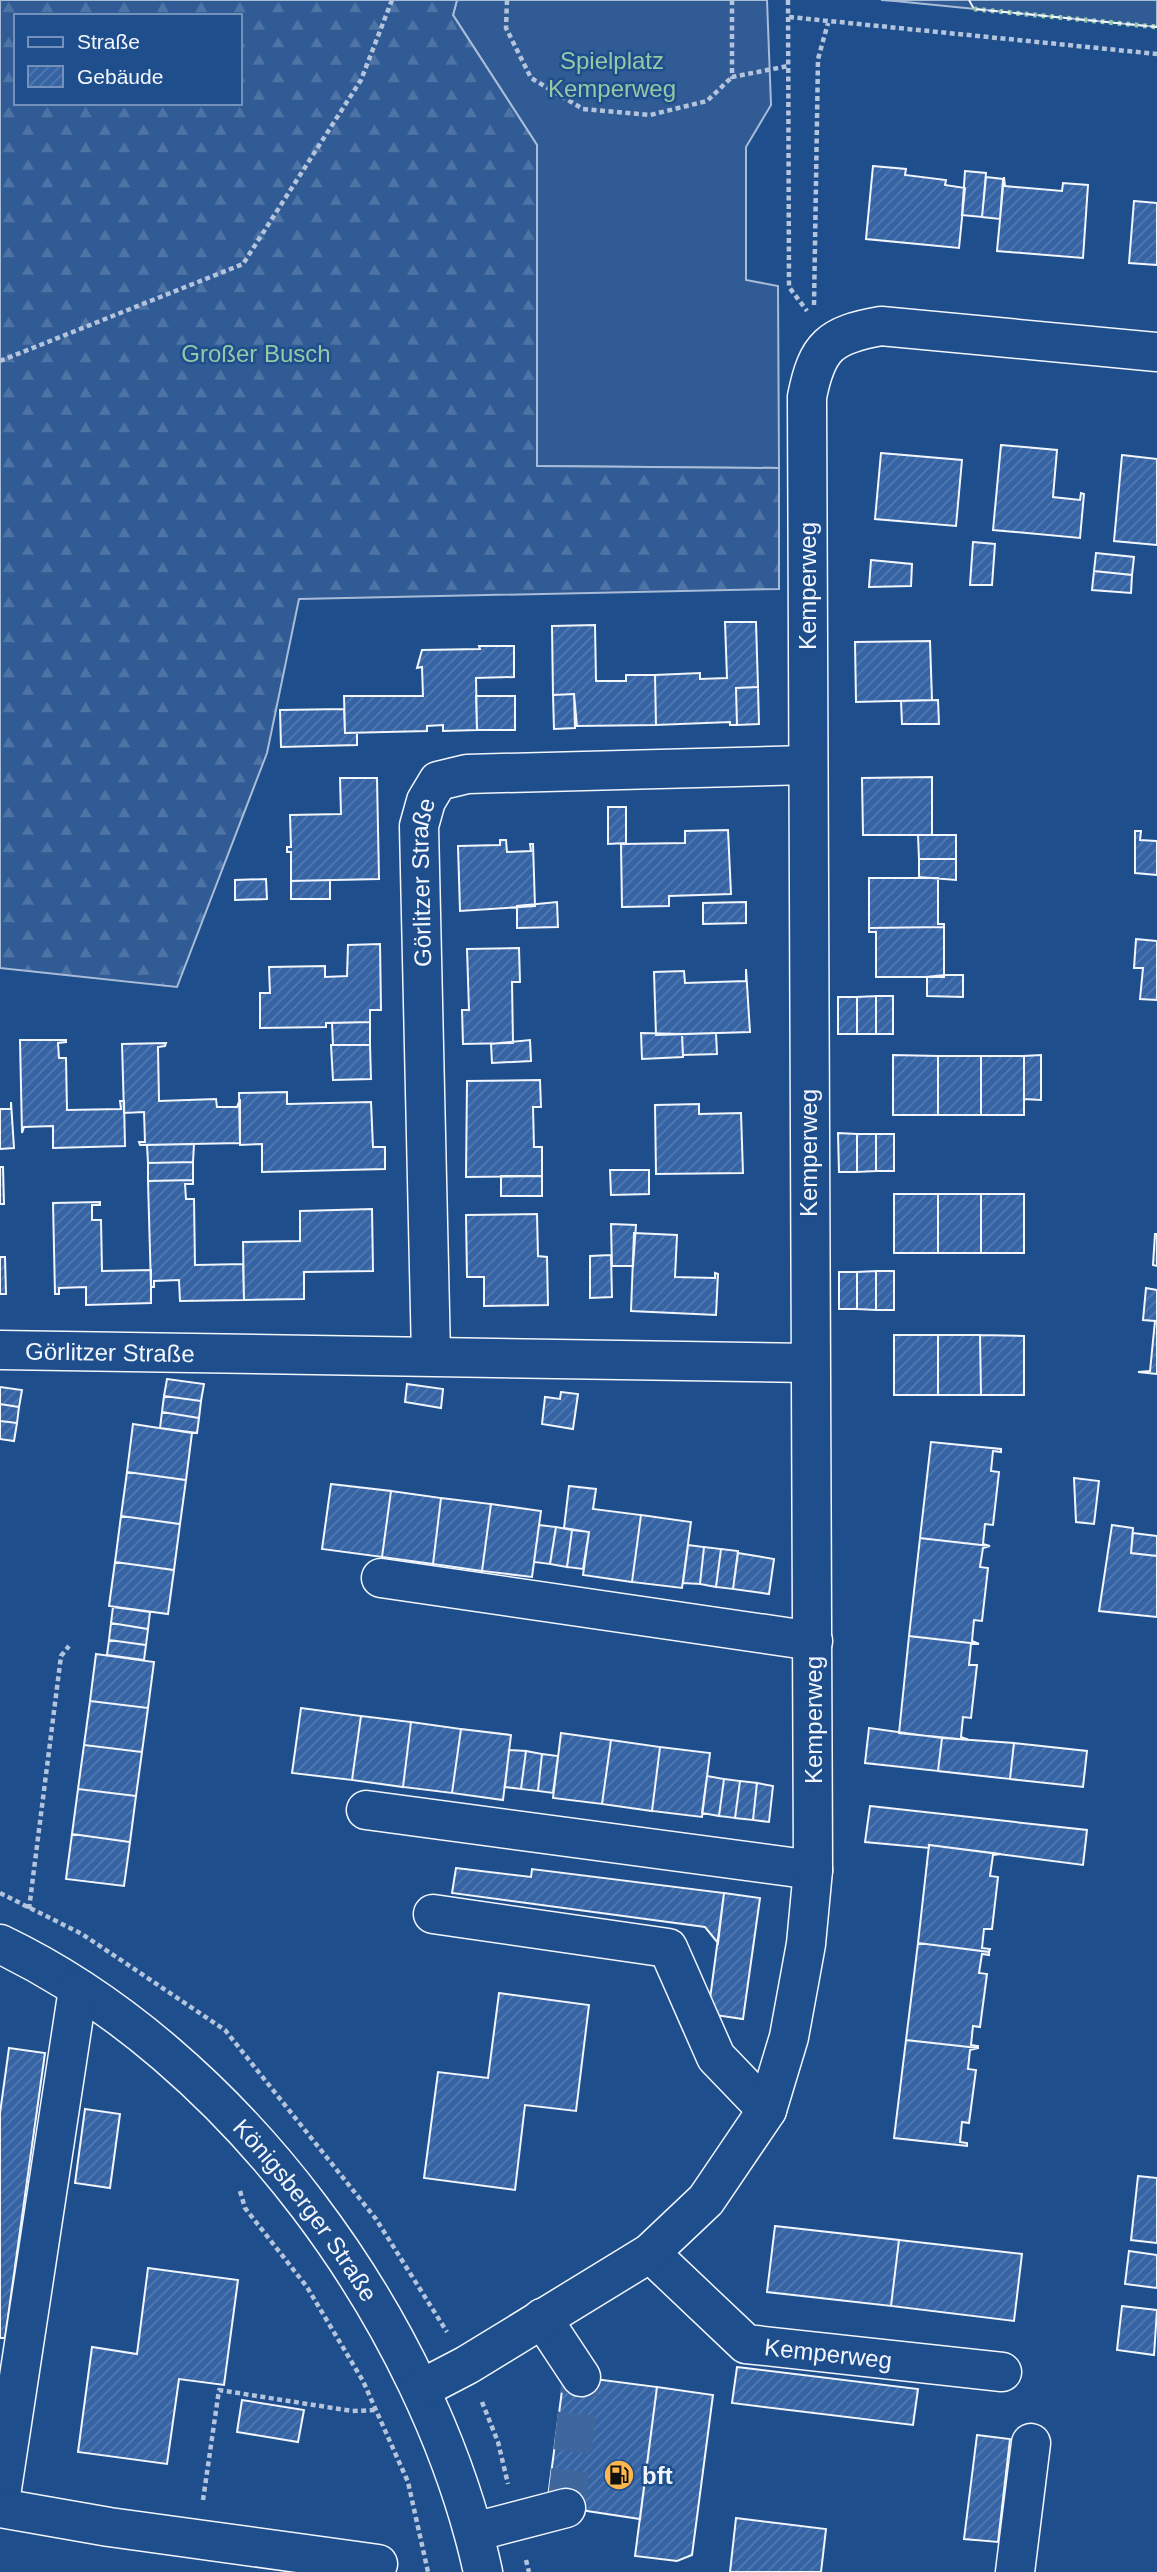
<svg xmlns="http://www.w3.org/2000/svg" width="1157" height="2572" font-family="Arial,sans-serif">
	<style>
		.built { fill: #305b95; stroke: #a8bbd7; stroke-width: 2 }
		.forest { fill: url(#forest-firs); stroke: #a8bbd7; stroke-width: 2; fill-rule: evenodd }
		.building { fill: url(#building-hatch); stroke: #f2f6ff; stroke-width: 2 }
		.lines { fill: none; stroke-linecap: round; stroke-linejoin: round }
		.minor-tunnel { stroke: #3f679d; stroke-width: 38; stroke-dasharray: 38 19; stroke-linecap: butt }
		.minor-casing { stroke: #f2f6ff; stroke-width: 41 }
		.path { stroke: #b3c4dc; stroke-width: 4.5; stroke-dasharray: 5 3.5; stroke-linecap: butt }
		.minor { stroke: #1f4e8c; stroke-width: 38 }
		.hedge { stroke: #97c8a6; stroke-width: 5; stroke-dasharray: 3.5 5; stroke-linecap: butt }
		.fence { stroke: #f2f6ff; stroke-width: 2; stroke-dasharray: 9 3.5; stroke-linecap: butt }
		.labels { text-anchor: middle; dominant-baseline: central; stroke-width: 5; stroke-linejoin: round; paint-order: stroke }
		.park-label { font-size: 24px; fill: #97c8a6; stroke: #1f4e8c }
		.street-label { font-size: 24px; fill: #f2f6ff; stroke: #1f4e8c }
		.poi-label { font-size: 24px; font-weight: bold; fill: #f2f6ff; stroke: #1f4e8c; text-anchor: start }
	</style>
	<defs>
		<pattern id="forest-firs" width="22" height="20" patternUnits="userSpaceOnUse" patternTransform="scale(1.75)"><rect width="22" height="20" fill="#305b95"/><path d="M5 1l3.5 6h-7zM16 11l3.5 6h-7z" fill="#4e73a5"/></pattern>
		<pattern id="building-hatch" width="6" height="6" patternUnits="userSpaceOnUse" patternTransform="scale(1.75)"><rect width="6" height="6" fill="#3563a3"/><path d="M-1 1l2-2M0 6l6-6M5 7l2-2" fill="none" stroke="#537ab1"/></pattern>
	</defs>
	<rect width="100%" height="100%" fill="#1f4e8c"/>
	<path class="built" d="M457 0H767L771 105 746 147V280L778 286 779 468 537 466V145L453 15Z
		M881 0H1157V27L895 1Z"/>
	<path class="forest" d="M0 0H457L453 15 537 145V466L779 468V589L299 599 267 753 177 987 0 968ZM16 16H240V103H16Z"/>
	<path class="building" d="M873 166 906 169 905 175 946 180 945 185 965 188 959 248 866 239Z
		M965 171 986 173 982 217 962 215Z
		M986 177 1003 179 1000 219 982 217Z
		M1004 177 1005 186 1062 191 1063 183 1088 185 1083 258 997 251Z
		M1134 201 1157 203V265L1129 263Z
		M1001 445 1057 450 1053 497 1080 500 1081 493 1084 494 1080 538 993 530Z
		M881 453 962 460 956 526 875 519Z
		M1122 455 1157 459V545L1114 541Z
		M973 542 995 544 992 585H970Z
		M1096 553 1134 557 1132 575 1094 571Z
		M871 560 912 564 911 586 869 587Z
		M1094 571 1132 575 1131 593 1092 590Z
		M725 622H756L758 687 736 688 737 725H730V722L656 725 655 675 700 673V679L727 678Z
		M595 625 596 681H626V675H655L656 725 577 726 574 694 553 695 552 626Z
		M930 641 932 700 856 702 855 642Z
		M479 646H514V677L476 678 477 730 443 731V725L427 726V731L345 733 344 696H423L422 667 417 668 422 650 480 649Z
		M758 687 759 724 737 725 736 688Z
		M574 694 575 728 554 729 553 695Z
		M476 696H515V730H477Z
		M938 700 939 724H902L901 701Z
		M344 709 345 733H357V745L281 747 280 710Z
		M932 777V835H863L862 778Z
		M340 778H377L379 879 291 881V852H287V847H291L290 815 341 814Z
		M608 807H626V843L608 844Z
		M728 830 731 894 669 896V906L622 907 621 844 685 843V831Z
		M1135 831H1141L1140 840 1157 841V875L1135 873Z
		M918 835H956V859H919Z
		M500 840H506L507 852 531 851 530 844H533L535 906 460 911 458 846 500 845Z
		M919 859H956V880L919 877Z
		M869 878H938V924H944V927L869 928Z
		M266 879 267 899 235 900V880Z
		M330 880V899H291V881Z
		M557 902 558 927 517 928V906Z
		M746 902V923L703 924V903Z
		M944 927V977H876V932H869V928Z
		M1136 939 1157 941V1000L1140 999 1143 968H1134Z
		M380 944 381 1010H370V1022L326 1023V1027L260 1028V993H270L269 967 325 966V977L347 976 348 945Z
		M519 948 520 982H512L513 1043 463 1044 462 1010H469L467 949Z
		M746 969 750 1032 656 1035 654 972 684 971 685 983 746 981Z
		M944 975H963V997L927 996V977Z
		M876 996H893V1034H876Z
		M876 996V1034H857V997Z
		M838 997H857V1034H838Z
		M370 1022V1045H333L332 1023Z
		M641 1033 682 1034 683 1057 642 1059Z
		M716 1033 717 1054 683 1055 682 1034Z
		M20 1040H66V1042L58 1043 59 1058H66L67 1110 121 1109 120 1101H124L125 1146 53 1148V1126L24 1127 22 1133Z
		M530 1040 531 1061 492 1063 491 1044Z
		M166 1043 165 1046 158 1047 159 1101 216 1099 217 1107H237L240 1099V1143L140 1145 139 1142H145L144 1112 124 1113 122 1044Z
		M331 1045H370L371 1079 333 1080Z
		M893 1055 938 1056V1115H893Z
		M1041 1055V1100L1024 1099V1056Z
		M938 1056H981V1115H938Z
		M981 1056H1024V1115H981Z
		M540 1080 541 1107H533L534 1147H542V1176L466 1177 467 1081Z
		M287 1092V1104L371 1102 373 1147H385V1169L262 1172V1144L240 1145 239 1093Z
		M11 1102 14 1148 0 1149V1109H11Z
		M699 1104V1114L741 1113 743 1173 656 1174 655 1105Z
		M838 1133 857 1134V1172H839Z
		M857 1134H876V1171L857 1172Z
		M876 1134H894V1171H876Z
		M194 1144 193 1162 148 1163 147 1145Z
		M193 1162V1180L148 1181V1163Z
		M0 1167H3L4 1204H0Z
		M610 1170H649V1194L611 1195Z
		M501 1176H542V1196H501Z
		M193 1180V1184H185L186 1199H194L195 1265 243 1264 244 1300 180 1301 179 1280 154 1281V1287H151L148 1181Z
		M894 1194H938V1253H894Z
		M938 1194H981V1253H938Z
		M981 1194H1024V1253H981Z
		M100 1202V1205H92V1220H101L102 1271 151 1270V1303L86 1305V1287L59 1288V1294H55L53 1203Z
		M372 1209 373 1271 304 1272V1299L244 1300 243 1242 300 1241V1211Z
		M537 1214 538 1256 547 1257 548 1305 484 1306V1277H467L466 1215Z
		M611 1224 636 1225 633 1266H612Z
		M634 1233 677 1235 675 1277 715 1278V1273L718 1274 716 1315 631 1311Z
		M1155 1234H1157V1266L1153 1265Z
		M611 1255 612 1297 590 1298V1256Z
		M0 1257H5L6 1294H0Z
		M876 1271H894V1310H876Z
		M876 1271V1310L857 1309V1272Z
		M839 1272H857V1309H839Z
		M1146 1288 1157 1290V1374L1138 1372 1150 1371 1155 1321 1143 1320Z
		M894 1335H938V1395H894Z
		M938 1335H980L981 1395H938Z
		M980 1335 1024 1336V1395H981Z
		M167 1379 204 1384 201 1401 164 1396Z
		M407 1384 443 1389 441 1408 405 1402Z
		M0 1387 22 1390 19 1407 0 1404Z
		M561 1392 578 1394 573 1429 542 1424 545 1397 560 1399Z
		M164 1396 201 1401 199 1418 162 1412Z
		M0 1404 19 1407 17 1423 0 1421Z
		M162 1412 199 1418 197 1433 160 1428Z
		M0 1421 17 1423 14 1441 0 1439Z
		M133 1424 192 1433 186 1480 127 1472Z
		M931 1442 1001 1449V1452L993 1451 991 1471 999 1472 993 1525 985 1524 983 1544 990 1546 920 1538Z
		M127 1472 186 1480 180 1524 121 1516Z
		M1074 1478 1099 1481 1094 1524 1076 1522Z
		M331 1484 391 1491 382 1557 322 1549Z
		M569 1486 596 1489 593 1509 641 1515 632 1582 583 1575 589 1532 564 1528Z
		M391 1491 441 1498 433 1564 382 1557Z
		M441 1498 491 1504 482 1571 433 1564Z
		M491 1504 541 1511 532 1577 482 1571Z
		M641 1515 691 1522 682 1588 632 1582Z
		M121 1516 180 1524 174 1570 115 1562Z
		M539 1525 556 1527 550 1564 534 1562Z
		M1112 1525 1133 1528 1131 1553 1157 1556V1617L1099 1611Z
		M556 1527 572 1530 567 1567 550 1564Z
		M572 1530 589 1532 583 1569 567 1567Z
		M1133 1533 1157 1536V1556L1131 1553Z
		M920 1538 990 1546 983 1548 980 1567 988 1568 982 1621 974 1620 972 1641 979 1644 909 1636Z
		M688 1545 704 1547 700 1584 683 1583Z
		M704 1547 721 1549 716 1587 700 1584Z
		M721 1549 738 1551 733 1589 716 1587Z
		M738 1553 774 1559 769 1594 733 1589Z
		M115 1562 174 1570 168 1614 109 1606Z
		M113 1607 150 1612 148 1629 111 1623Z
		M111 1623 148 1629 146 1645 109 1640Z
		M909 1636 979 1644H971L969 1665H977L971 1718 963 1717 961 1737 969 1740 899 1733Z
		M109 1640 146 1645 144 1660 107 1655Z
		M96 1654 154 1662 148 1708 90 1701Z
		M90 1701 148 1708 142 1752 84 1745Z
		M301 1708 361 1716 352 1780 292 1773Z
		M361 1716 411 1722 403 1787 352 1780Z
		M411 1722 461 1729 452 1793 403 1787Z
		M869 1728 942 1738 938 1771 865 1763Z
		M461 1729 511 1735 503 1800 452 1793Z
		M561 1733 611 1740 602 1804 553 1798Z
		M942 1738 1014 1743 1010 1779 938 1771Z
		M611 1740 660 1747 652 1811 602 1804Z
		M1014 1743 1087 1751 1083 1787 1010 1779Z
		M84 1745 142 1752 136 1796 78 1789Z
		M660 1747 710 1753 702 1817 652 1811Z
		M509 1750 526 1751 521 1789 505 1787Z
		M526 1751 542 1754 538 1791 521 1789Z
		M542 1754 558 1756 553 1793 538 1791Z
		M707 1776 724 1779 719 1816 702 1813Z
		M724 1779 740 1781 735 1818 719 1816Z
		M740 1781 757 1783 753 1820 735 1818Z
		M757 1783 773 1786 769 1822 753 1820Z
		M78 1789 136 1796 130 1842 72 1834Z
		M870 1806 1087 1830 1083 1865 929 1845V1848L865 1842Z
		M72 1834 130 1842 124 1886 66 1879Z
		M929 1845 1001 1854 993 1855 990 1876 998 1877 992 1929H984L982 1948 990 1949 989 1952 918 1943Z
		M456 1868 531 1877 532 1869 724 1893 718 1943 705 1927 452 1893Z
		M724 1893 760 1898 743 2019 708 2014Z
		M918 1943 989 1952V1955L982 1954 979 1973 987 1974 980 2027 973 2026 971 2045 978 2046V2048L906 2040Z
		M499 1993 589 2005 576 2111 525 2105 515 2190 424 2178 438 2072 488 2078Z
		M906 2040 978 2048 970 2050 968 2069 976 2070 969 2123 962 2122 960 2142 967 2143V2146L894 2138Z
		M9 2048 45 2053 5 2338H0V2113Z
		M85 2109 120 2114 110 2188 75 2183Z
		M1138 2176 1157 2178V2243L1131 2240Z
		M775 2226 899 2240 891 2306 767 2292Z
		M899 2240 1022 2254 1014 2321 891 2306Z
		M1129 2251 1157 2255V2288L1125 2284Z
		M148 2268 238 2280 224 2385 179 2379 167 2464 78 2452 92 2347 137 2354Z
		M1122 2306 1157 2310 1154 2355 1117 2350Z
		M737 2367 918 2389 913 2425 732 2403Z
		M564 2375 657 2387 640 2519 547 2505Z
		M657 2387 713 2395 692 2555 677 2561 635 2556Z
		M242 2400 304 2410 298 2442 237 2432Z
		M977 2435 1010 2439 998 2542 964 2539Z
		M736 2518 826 2529 821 2572H730Z"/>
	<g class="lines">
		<path class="minor-tunnel" d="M566 2508 581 2377"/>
		<g class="minor-casing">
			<g id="minor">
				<path id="s1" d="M0 1350 809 1363"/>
				<path id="s2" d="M431 1356 419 826 426 801 438 781 467 774 807 765"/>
				<path d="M381 1578 813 1641"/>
				<path d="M366 1810 813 1870"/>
				<path d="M433 1914 668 1948 716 2057 767 2110"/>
				<path id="s3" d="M0 1944C234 2056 428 2321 483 2572"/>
				<path id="s4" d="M650 2253 746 2344 1002 2372"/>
				<path d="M542 2318 581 2377"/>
				<path d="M421 2389 467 2365 650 2253 706 2200 767 2110 789 2037 806 1944 813 1870 807 397C817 346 830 335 881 326L1157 352"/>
				<path d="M0 2502 78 1989"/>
				<path d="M0 2508 109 2527 378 2564"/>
				<path d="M474 2532 566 2508"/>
				<path d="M1015 2572 1031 2443"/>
			</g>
		</g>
		<path class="path" d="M507 0 506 28 531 78 583 109 650 115 707 101 732 77
			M732 0V77L788 66
			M788 0 789 287 807 311
			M789 17 1157 54
			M814 305 818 59 828 23
			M0 361 243 264 361 80 392 0
			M0 1893 82 1934 225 2030 376 2219 447 2332
			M29 1909 61 1656 69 1646
			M240 2191 245 2208 307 2287 363 2381 408 2482 428 2572
			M482 2402 498 2442 508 2484
			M203 2500 219 2390 352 2411 377 2410
			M526 2560 529 2572"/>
		<use href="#minor" class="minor"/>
		<path class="hedge" d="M974 9 1157 27"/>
		<path class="fence" d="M969 0 974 9 1157 27"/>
	</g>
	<defs>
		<g id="fuel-disc" transform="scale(1.575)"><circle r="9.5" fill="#ffb74d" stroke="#1f4e8c"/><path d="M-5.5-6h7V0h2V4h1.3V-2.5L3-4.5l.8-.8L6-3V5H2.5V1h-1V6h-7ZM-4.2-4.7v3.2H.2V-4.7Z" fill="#111"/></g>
	</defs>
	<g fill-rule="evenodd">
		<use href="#fuel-disc" x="619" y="2475"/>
	</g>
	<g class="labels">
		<g class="park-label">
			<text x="612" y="60">Spielplatz<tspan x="612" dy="28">Kemperweg</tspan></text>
			<text x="256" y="353">Großer Busch</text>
		</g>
		<g class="street-label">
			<text transform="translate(807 586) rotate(-90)">Kemperweg</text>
			<text stroke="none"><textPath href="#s2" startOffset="474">Görlitzer Straße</textPath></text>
			<text transform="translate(808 1153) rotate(-90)">Kemperweg</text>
			<text stroke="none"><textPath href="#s1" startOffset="110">Görlitzer Straße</textPath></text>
			<text transform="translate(813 1720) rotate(-90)">Kemperweg</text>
			<text stroke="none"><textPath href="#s3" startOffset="410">Königsberger Straße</textPath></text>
			<text stroke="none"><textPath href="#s4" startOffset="215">Kemperweg</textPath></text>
		</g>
		<g class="poi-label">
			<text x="642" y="2475">bft</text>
		</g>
	</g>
	<rect x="14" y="14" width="228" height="91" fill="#1f4e8c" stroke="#7391ba" stroke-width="2"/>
	<rect x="28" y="37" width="35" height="10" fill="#1f4e8c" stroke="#7391ba" stroke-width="2"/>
	<text x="77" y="49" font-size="21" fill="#f2f6ff">Straße</text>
	<rect x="28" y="66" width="35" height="21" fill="url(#building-hatch)" stroke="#7391ba" stroke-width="2"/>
	<text x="77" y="84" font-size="21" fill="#f2f6ff">Gebäude</text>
</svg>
